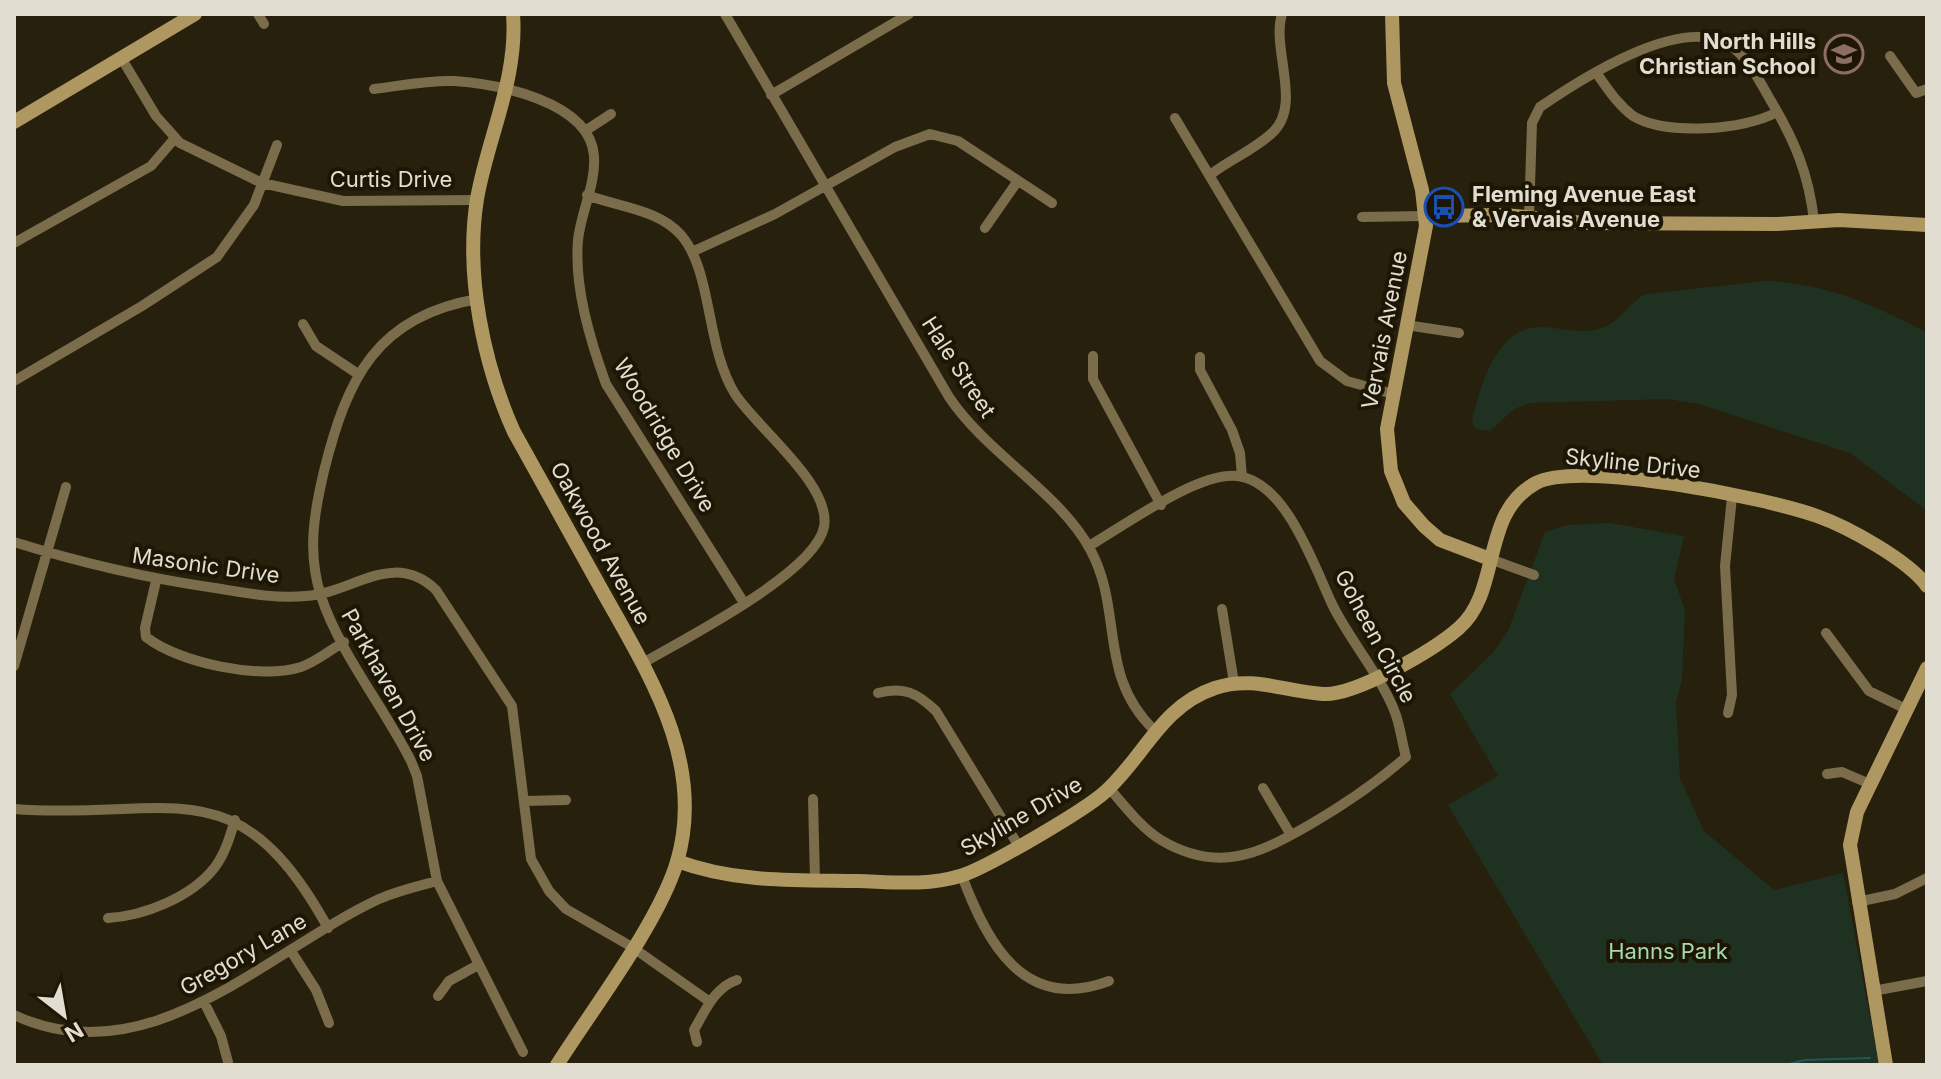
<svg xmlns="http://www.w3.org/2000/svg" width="1941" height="1079" font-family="Inter,sans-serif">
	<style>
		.green { fill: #1f3222 }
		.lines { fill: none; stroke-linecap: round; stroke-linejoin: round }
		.stream { stroke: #255657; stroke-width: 2 }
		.street { stroke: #7b6c4b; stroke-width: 10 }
		.secondary { stroke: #af9762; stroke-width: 14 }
		.labels { text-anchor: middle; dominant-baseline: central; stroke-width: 8; stroke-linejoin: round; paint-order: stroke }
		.poi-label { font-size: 22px; font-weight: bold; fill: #e1ddd1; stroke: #1d1604; text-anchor: end }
		.street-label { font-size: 22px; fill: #e1ddd1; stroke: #1d1604 }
		.park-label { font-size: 22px; fill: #a5daad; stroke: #1d1604 }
	</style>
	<rect width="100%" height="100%" fill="#26200c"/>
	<path class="green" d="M1765 281C1825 283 1875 305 1927 333V511L1850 453 1699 404 1667 399 1530 403 1514 409 1490 431 1476 429 1472 422C1480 386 1497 324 1543 327 1562 328 1579 334 1598 329 1619 325 1627 303 1646 294Z
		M1610 523 1684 536 1674 579 1685 610 1682 680 1676 702 1680 778 1704 831 1774 890 1843 873 1879 1065H1603L1448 805 1498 776 1450 694 1493 653 1508 631 1545 532 1567 525Z"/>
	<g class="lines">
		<path class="stream" d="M1785 1065 1805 1060 1870 1058"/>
		<path class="street" d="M258 14 264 24
			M725 14 949 397C987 454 1059 492 1090 549 1124 611 1097 675 1154 730
			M1890 56 1916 93 1927 89
			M122 59 156 116 180 143 262 183 343 201 477 200
			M1597 74C1608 89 1618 105 1633 116 1666 136 1745 130 1777 112
			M374 89C400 86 427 80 454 81 497 84 590 101 594 156 596 184 581 212 578 240 574 287 590 340 606 384L744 603
			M771 95 909 14
			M1175 118 1320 361 1347 381 1393 394
			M585 131 611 114
			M1210 175C1229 160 1254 150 1272 133 1303 105 1271 49 1282 14
			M587 195C618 207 658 209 681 235 713 272 705 345 735 394 757 428 832 485 824 527 815 573 684 639 643 663
			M1362 217 1425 216
			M1529 218 1532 123 1540 107C1581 79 1689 8 1736 50 1751 63 1761 84 1771 101 1795 141 1809 175 1814 221
			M985 228 1017 182
			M14 243 151 166 175 138
			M694 251 775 214 895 147 930 134 958 141 1052 203
			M478 299C376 316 347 379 324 471 314 513 307 553 321 596 339 652 384 707 411 761L417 776 437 881 523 1052
			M303 324 316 346 358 374
			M1406 325 1459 333
			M1093 356V379L1161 505
			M1200 357V370L1232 430 1240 453 1242 477
			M14 381 142 306 217 257 254 205 277 145
			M14 542C81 563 146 578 215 588 246 593 275 599 306 596 353 593 393 549 436 590L512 706 531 859 549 891 566 909 632 947 710 1002
			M1089 546C1124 526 1197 472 1237 476 1286 481 1314 566 1332 604 1349 640 1389 686 1398 722 1401 733 1403 746 1406 757 1375 784 1347 803 1311 824 1259 854 1218 874 1161 840 1141 828 1125 806 1109 788
			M1490 559 1534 575
			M156 581 145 628 146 637C179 663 261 680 301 667 316 662 330 650 344 642
			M1222 609 1234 683
			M1826 633 1869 691 1906 709
			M14 666 66 487
			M878 693C904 686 917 693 936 711L1018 845
			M1728 713 1732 695 1725 566 1732 497
			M1827 774 1842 772 1870 784
			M1263 788 1291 835
			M813 799 815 880
			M524 801 566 800
			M14 809C170 821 236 761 328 928
			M962 876C987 943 1024 1013 1109 981
			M1857 902 1895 894 1927 878
			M108 918C144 916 192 897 215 867 225 854 230 836 235 820
			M291 951 316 990 329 1023
			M1873 991 1927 981
			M438 996 449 981 478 965
			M204 1002 221 1036 228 1062
			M14 1015C149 1078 267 951 379 899 397 891 418 886 437 881
			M697 1042 694 1030C705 1011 715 987 737 980"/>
		<path class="secondary" d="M513 14C518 79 488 136 477 199 465 274 483 363 514 432 542 483 571 534 599 585 646 670 707 760 677 862 658 924 593 1008 557 1065
			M1392 14 1394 83 1422 190 1426 226 1387 429 1391 471 1404 503 1424 526 1440 540 1490 559
			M14 122 195 14
			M1425 216 1505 215 1585 223 1777 224 1839 220 1927 225
			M677 861C736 883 796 880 858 881 892 882 927 886 960 876 985 869 1085 810 1105 792 1144 757 1161 706 1215 688 1253 675 1285 692 1323 694 1355 696 1434 650 1459 628 1502 590 1480 513 1536 483 1580 460 1767 498 1817 516 1848 527 1908 560 1927 586
			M1886 1065 1850 845 1857 812 1927 668"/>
	</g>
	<defs>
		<g id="school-ring" transform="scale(2)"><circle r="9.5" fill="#1d1604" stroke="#8d6e63" stroke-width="1.5"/><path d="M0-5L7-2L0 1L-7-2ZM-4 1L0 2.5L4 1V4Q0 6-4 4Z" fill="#8d6e63"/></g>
		<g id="bus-ring" transform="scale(2)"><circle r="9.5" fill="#1d1604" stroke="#1a4fb4" stroke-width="1.5"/><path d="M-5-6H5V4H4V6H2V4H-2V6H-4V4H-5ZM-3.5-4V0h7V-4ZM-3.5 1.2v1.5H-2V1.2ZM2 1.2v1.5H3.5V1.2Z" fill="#1a4fb4"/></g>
	</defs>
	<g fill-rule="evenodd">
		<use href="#school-ring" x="1844" y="54"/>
		<use href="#bus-ring" x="1444" y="207"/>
	</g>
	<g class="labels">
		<g class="poi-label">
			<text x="1816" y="41">North Hills<tspan x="1816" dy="25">Christian School</tspan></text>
			<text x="1472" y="194" text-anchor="start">Fleming Avenue East<tspan x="1472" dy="25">&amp; Vervais Avenue</tspan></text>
		</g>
		<g class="street-label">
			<text x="391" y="179">Curtis Drive</text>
			<text transform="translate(1384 330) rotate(-79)">Vervais Avenue</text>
			<text transform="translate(959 367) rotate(57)">Hale Street</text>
			<text transform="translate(665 435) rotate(59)">Woodridge Drive</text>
			<text transform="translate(1633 463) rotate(6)">Skyline Drive</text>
			<text transform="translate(601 543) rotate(61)">Oakwood Avenue</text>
			<text transform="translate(206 565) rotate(8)">Masonic Drive</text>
			<text transform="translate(1376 636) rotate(62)">Goheen Circle</text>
			<text transform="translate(389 685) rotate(61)">Parkhaven Drive</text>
			<text transform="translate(1021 816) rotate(-30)">Skyline Drive</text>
			<text transform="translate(243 954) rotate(-30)">Gregory Lane</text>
		</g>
		<g class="park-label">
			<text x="1668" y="951">Hanns Park</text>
		</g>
	</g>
	<rect width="1941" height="1079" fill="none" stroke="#e1ddd1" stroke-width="32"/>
	<g transform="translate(64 1015) rotate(149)" stroke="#1d1604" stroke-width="6" paint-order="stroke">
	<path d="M0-6L14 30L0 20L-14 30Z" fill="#e1ddd1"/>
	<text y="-12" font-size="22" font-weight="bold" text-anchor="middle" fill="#e1ddd1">N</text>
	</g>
</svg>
